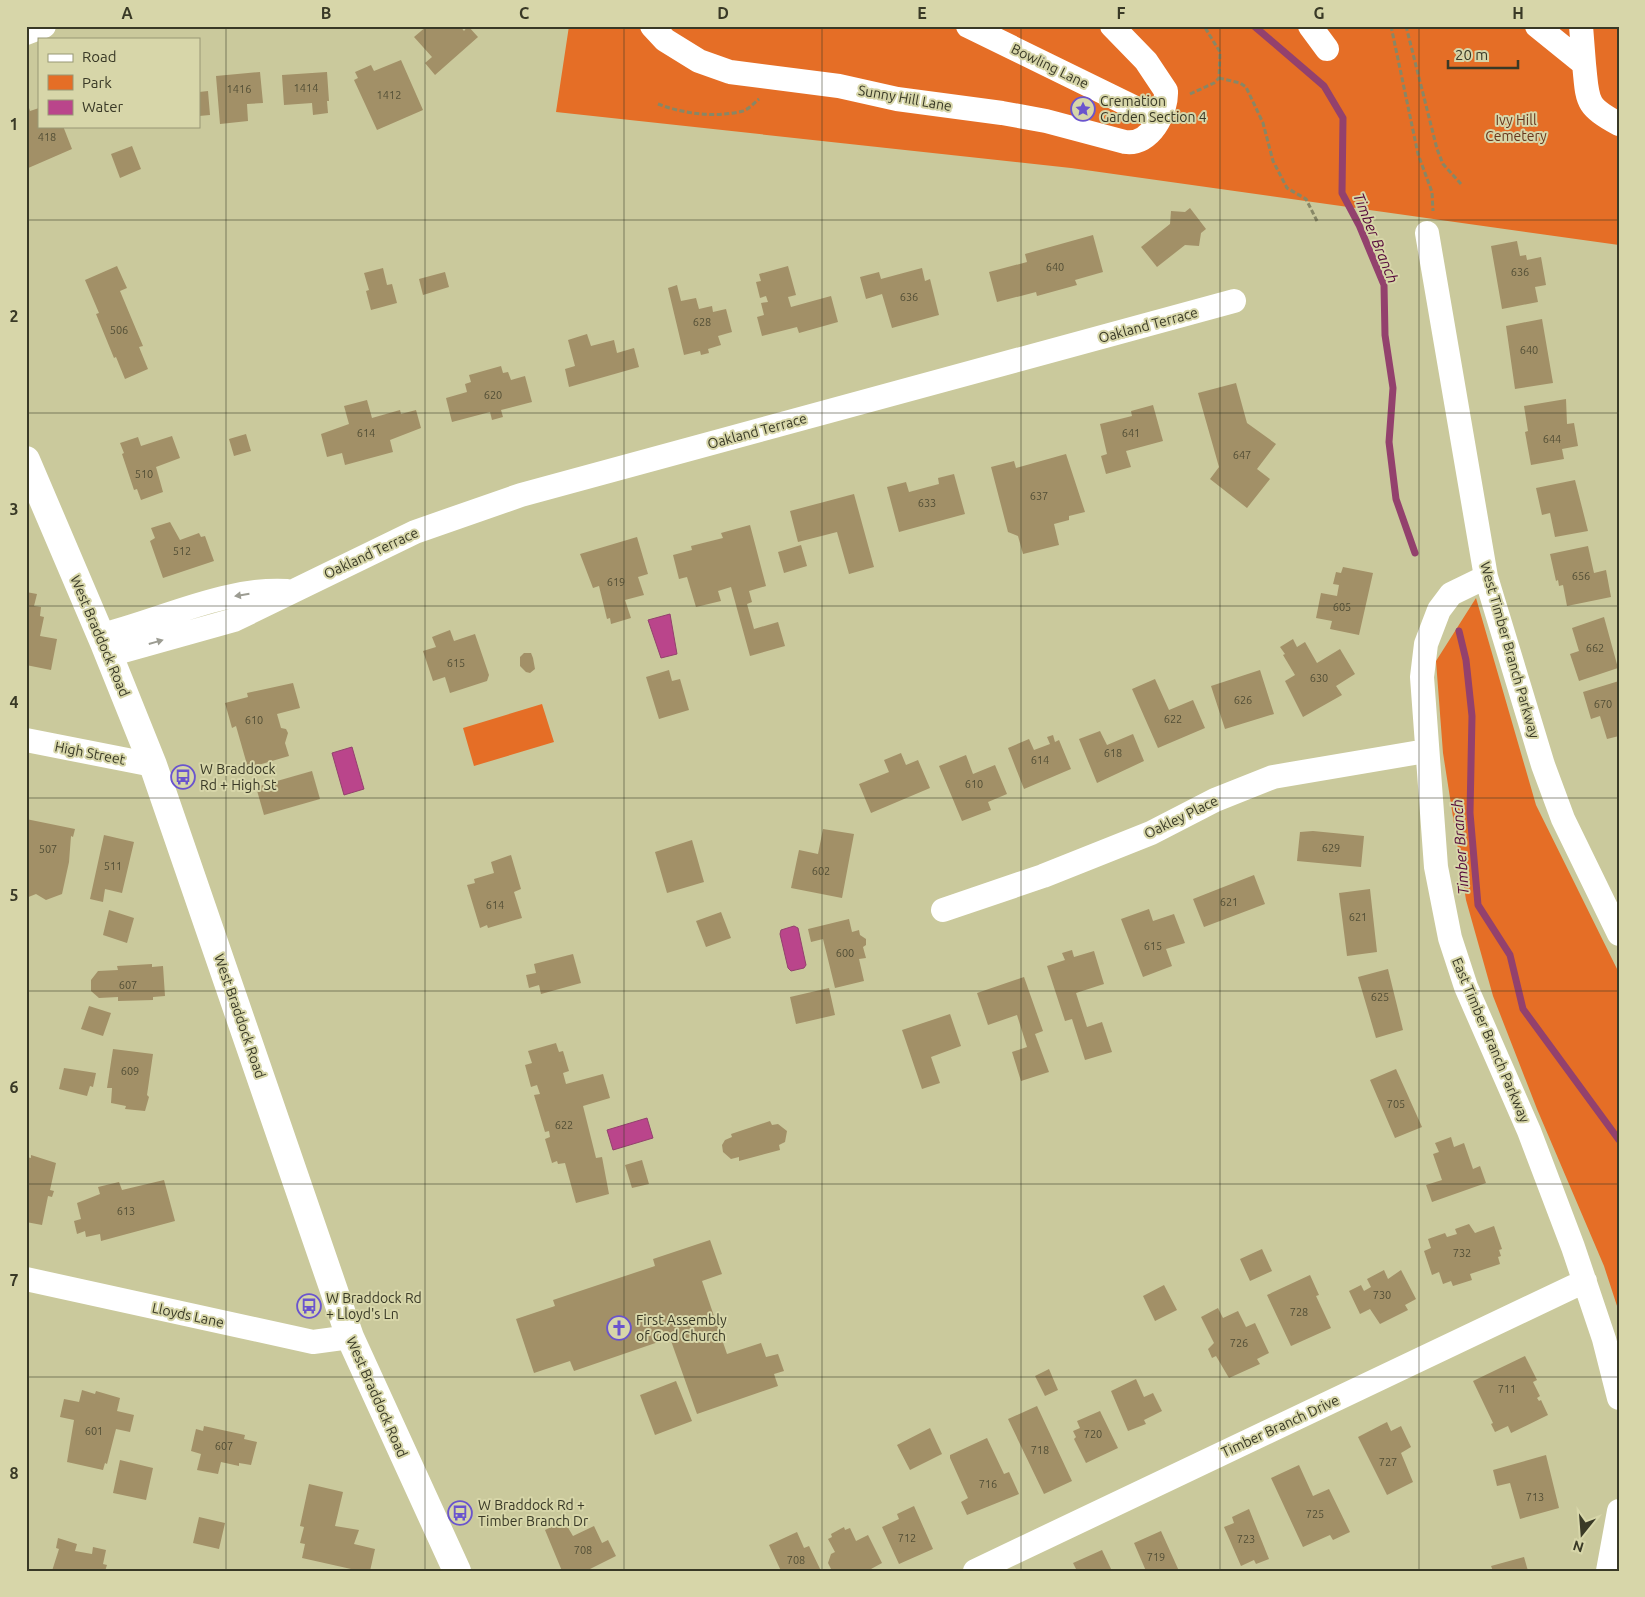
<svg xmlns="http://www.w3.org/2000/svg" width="1645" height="1597" font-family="Ubuntu,sans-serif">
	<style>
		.green { fill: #e56e26 }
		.water { fill: #ba458b; stroke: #93416d }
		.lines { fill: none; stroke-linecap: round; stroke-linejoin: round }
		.stream { stroke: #93416d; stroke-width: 7 }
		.building { fill: #a29067 }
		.path { stroke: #878766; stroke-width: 3; stroke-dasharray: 5 2.5; stroke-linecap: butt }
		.minor { stroke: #fff; stroke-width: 24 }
		.major { stroke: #fff; stroke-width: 28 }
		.oneway { fill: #9c9c92 }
		.grid { fill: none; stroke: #393926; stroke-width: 1; stroke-opacity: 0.55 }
		.labels { text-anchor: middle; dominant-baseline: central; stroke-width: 4; stroke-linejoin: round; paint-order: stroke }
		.number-label { font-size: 11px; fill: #534f36 }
		.street-label { font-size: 14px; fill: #393926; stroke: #d7d6a9 }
		.poi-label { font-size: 14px; fill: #393926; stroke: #d7d6a9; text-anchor: start }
		.park-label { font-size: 14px; fill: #67361c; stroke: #d7d6a9 }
		.water-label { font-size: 15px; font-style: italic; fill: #540639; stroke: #d7d6a9 }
		.neatline { fill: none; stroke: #393926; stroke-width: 2 }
		.grid-label { font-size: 16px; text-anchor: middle; font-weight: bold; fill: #393926 }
	</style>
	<rect width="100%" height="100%" fill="#cac99c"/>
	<path class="green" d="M569 26H1619V245L1071 168 556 112Z
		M1476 598 1536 805 1619 973V1312L1604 1266 1537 1109 1493 996 1466 900 1443 753 1436 661Z
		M542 704 554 742 474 766 463 728Z"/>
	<path class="water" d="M670 614 677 654 661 658 648 620Z
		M352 747 364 789 344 795 332 753Z
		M794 926 798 928 806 965 804 968 791 971 788 968 780 934 781 930Z
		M647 1118 653 1138 613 1150 607 1130Z"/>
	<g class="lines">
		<path class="stream" d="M1254 26 1324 86 1343 118 1342 193 1359 225 1384 285 1385 335 1393 388 1389 442 1396 499 1415 553
			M1459 631 1466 660 1472 716 1470 813 1478 905 1510 955 1523 1009 1619 1140"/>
	</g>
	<path class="building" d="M427 26H460L464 31 468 26 478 37 435 75 425 63 432 57 414 37Z
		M401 60 423 110 377 130 354 80 358 78 355 72 371 65 374 71Z
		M260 72 263 103 247 104 248 121 220 124 216 76Z
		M327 72 329 101H327L328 113 313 115 312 103 284 105 282 75Z
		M208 91 210 115 199 116V92Z
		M29 108 30 111 39 108V126H63L72 149 26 169V109Z
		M132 146 141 169 120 178 111 154Z
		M1190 208 1206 229 1201 233 1199 246 1185 245 1157 267 1141 247 1170 224 1171 211 1185 212Z
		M1093 235 1103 272 1075 280 1077 285 1037 296 1036 292 997 302 989 272 1027 262 1025 254Z
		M1517 241 1520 256 1526 255 1527 260 1541 257 1546 285 1535 287 1538 302 1502 309 1491 246Z
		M117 266 127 288 120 291 143 346 139 347 148 369 125 379 116 357 114 358 96 314 99 313 85 280Z
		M788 266 796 295 788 297 791 307 831 296 838 322 799 333 797 327 762 336 757 317 764 315 761 303 768 302 766 296 760 298 756 282 761 281 759 274Z
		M383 268 387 285 392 284 397 303 371 310 366 291 369 290 364 273Z
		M922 268 925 281 930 279 939 315 892 328 882 294 866 299 860 277 879 272 881 279Z
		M445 272 449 287 423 295 419 279Z
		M677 285 681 301 696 298 699 309 712 306 713 312 726 309 732 332 718 336 721 345 708 349 709 353 701 355 700 351 684 355 668 288Z
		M1542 319 1553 383 1515 389 1506 326Z
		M587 334 591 346 614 340 617 353 634 348 639 367 569 387 565 369 575 366 568 340Z
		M501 366 503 373 508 372 511 380 525 376 532 402 501 410 503 417 492 420 490 412 452 422 446 398 467 392 465 384 471 382 469 375Z
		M1236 383 1247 423 1276 444 1257 469 1270 479 1247 508 1210 479 1219 467 1198 393Z
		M1566 399 1567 424 1574 423 1578 446 1562 449 1564 459 1531 465 1525 432 1528 431 1524 406Z
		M367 400 372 418 400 410 401 414 416 410 421 428 390 440 393 452 345 465 342 453 327 457 321 434 349 424 344 406Z
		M1153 405 1163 441 1126 451 1131 467 1106 474 1101 456 1107 454 1100 424 1132 416 1131 411Z
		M246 434 251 451 234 456 229 439Z
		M172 436 180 458 156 467 163 492 141 500 137 489 134 490 122 454 124 453 120 443 138 437 141 446Z
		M1066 454 1085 512 1069 516V520L1054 524 1059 545 1023 554 1018 536 1008 532 991 467 1014 461 1016 468Z
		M954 474 965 514 899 532 887 487 906 482 909 492 939 484 938 478Z
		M1575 480 1588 531 1555 537 1550 513 1542 515 1536 488Z
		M854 494 874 567 849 574 837 532 798 542 790 511Z
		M170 522 180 540 199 533 201 537 205 536 214 561 163 578 150 541 155 538 151 528Z
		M750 525 766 586 749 591 752 602 747 604 754 629 778 622 785 646 750 656 731 587 718 591 721 601 696 607 687 577 679 579 673 555 692 550 691 546 723 538 721 533Z
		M637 537 648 574 638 577 644 595 625 600 631 618 611 624 610 618 607 619 599 586 593 588 580 554Z
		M801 545 807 566 784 573 778 552Z
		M1588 546 1594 573 1606 570 1611 597 1567 606 1563 585 1559 586 1558 580 1556 581 1550 554Z
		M1343 567 1373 573 1359 635 1330 629 1332 621 1316 618 1321 593 1337 596 1339 585 1333 584 1336 572 1341 573Z
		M26 592 37 594 34 606 41 607 40 616 44 617 40 636 57 639 51 670 26 665Z
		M1604 617 1618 668 1579 681 1570 654 1579 651 1572 628Z
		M450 630 454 641 475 634 489 675 487 681 450 693 445 677 433 681 423 651 436 647 432 637Z
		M1293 639 1297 647 1305 642 1317 663 1340 649 1355 674 1336 686 1342 695 1303 717 1285 681 1295 675 1283 655 1285 654 1280 647Z
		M524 653H531L533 658 535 669 530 673 526 672 520 666V657Z
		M669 670 672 681 680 679 689 710 659 719 646 677Z
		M1260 670 1274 714 1225 729 1211 686Z
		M1155 679 1169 710 1193 700 1205 728 1158 748 1132 689Z
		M1619 681V736L1607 739 1600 716 1591 719 1583 692Z
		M293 683 300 708 277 714 281 728 286 729 288 733 285 743 289 756 248 768 236 726 232 728 225 703 248 697 247 693Z
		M1100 731 1107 745 1133 734 1144 761 1097 783 1079 739Z
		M1053 735 1055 742 1059 740 1071 769 1024 789 1008 748 1029 739 1034 750 1050 744 1047 737Z
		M901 753 906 765 918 760 930 788 871 813 859 784 889 772 884 760Z
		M966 755 973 774 995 765 1007 794 988 802 991 810 962 821 939 766Z
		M312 771 320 799 264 815 256 787Z
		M26 819 75 829 73 837 71 836 69 862 62 894 46 900 36 894 26 898Z
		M823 829 854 834 842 898 791 888 799 850 818 854Z
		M1313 831 1364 836 1361 867 1297 861 1300 832Z
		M104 835 134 842 122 893 105 889 103 902 90 899Z
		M692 840 704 882 667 893 655 852Z
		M511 855 521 889 514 892 522 918 488 928 487 925 480 928 467 885 475 883 474 879 494 873 491 862Z
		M1254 875 1265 904 1204 927 1193 899Z
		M1370 889 1377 952 1347 956 1339 893Z
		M1149 909 1153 921 1174 914 1185 943 1166 949 1172 966 1143 977 1121 919Z
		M109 910 134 918 127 943 103 935Z
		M721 912 731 938 706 947 696 921Z
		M849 919 852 932 859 930 860 935 866 939V945L863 947 866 958 859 959 864 981 835 988 823 939 811 942 808 929Z
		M1072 950 1074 957 1094 951 1104 984 1076 993 1087 1027 1102 1022 1112 1052 1085 1060 1072 1019 1065 1021 1047 966 1065 960 1062 953Z
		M573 954 581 983 541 994 539 985 529 988 526 975 536 973 534 964Z
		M152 964V967L163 966 165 996 153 997V1000L118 1001V997L99 998 91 991V980L98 971 118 970 117 966Z
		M1388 969 1403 1030 1376 1038 1358 977Z
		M1024 977 1043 1031 1035 1034 1049 1072 1021 1081 1012 1052 1027 1047 1017 1015 988 1025 977 993Z
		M829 988 835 1015 796 1024 790 997Z
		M89 1006 111 1013 103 1036 81 1029Z
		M950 1014 961 1046 931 1057 940 1083 922 1089 902 1030Z
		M556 1043 559 1052 563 1051 569 1071 563 1073 566 1084 603 1074 610 1098 583 1106 596 1158 602 1157 609 1194 576 1203 565 1163 558 1164 557 1161 552 1163 545 1139 550 1137 549 1131 545 1132 534 1095 540 1094 537 1085 531 1087 525 1065 532 1063 528 1051Z
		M113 1049 153 1054 147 1095 149 1097 145 1111 125 1109 126 1106 111 1103 112 1088H107Z
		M64 1068 96 1073 93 1087 90 1086 87 1096 59 1089Z
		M1396 1069 1422 1127 1395 1138 1370 1080Z
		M770 1121 772 1125 778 1124 787 1131 785 1142 779 1145 780 1150 739 1161V1157L731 1159 723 1152 722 1145 725 1140 732 1137 731 1134Z
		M1451 1137 1454 1147 1464 1143 1473 1169 1480 1166 1486 1183 1432 1202 1426 1185 1442 1180 1433 1154 1439 1152 1435 1143Z
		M31 1155 56 1163 50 1190 54 1191 52 1197 48 1196 42 1225 26 1222V1157L31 1158Z
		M642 1160 649 1184 632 1188 625 1165Z
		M164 1180 175 1221 101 1241 100 1234 86 1237 85 1231 77 1234 74 1221 81 1219 77 1203 100 1194 98 1187 119 1182 122 1190Z
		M1469 1224 1475 1233 1494 1226 1502 1249 1499 1250 1501 1256 1498 1257 1500 1264 1470 1274 1472 1280 1453 1286 1451 1281 1443 1284 1439 1272 1432 1275 1424 1251 1431 1248 1428 1239 1445 1233 1447 1237 1457 1234 1455 1229Z
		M710 1240 722 1274 702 1281 727 1354 761 1343 766 1357 778 1354 784 1371 774 1374 778 1386 697 1414 670 1338 574 1371 570 1361 534 1373 516 1319 555 1306 553 1300 655 1266 653 1259Z
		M1262 1249 1272 1271 1250 1281 1240 1259Z
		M1384 1270 1388 1279 1401 1270 1416 1299 1405 1305 1408 1310 1380 1324 1370 1309 1360 1314 1349 1291 1361 1285 1364 1291 1371 1287 1367 1279Z
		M1310 1275 1319 1295 1316 1296 1331 1328 1291 1346 1267 1295Z
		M1164 1285 1177 1310 1155 1321 1143 1296Z
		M1218 1308 1223 1318 1238 1311 1246 1327 1255 1323 1269 1353 1257 1359 1260 1364 1229 1378 1216 1356 1212 1358 1208 1349 1214 1343 1201 1317Z
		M1525 1356 1537 1380 1533 1382 1540 1396 1537 1398 1539 1401 1541 1400 1548 1415 1511 1433 1508 1426 1495 1432 1491 1424 1493 1423 1473 1381Z
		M1049 1369 1058 1390 1045 1396 1035 1376Z
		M1136 1379 1144 1397 1153 1393 1162 1411 1144 1420 1146 1424 1128 1431 1111 1391Z
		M676 1381 692 1421 655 1435 640 1395Z
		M82 1390 95 1394 96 1391 120 1398 117 1411 134 1415 130 1432 116 1429 107 1464 105 1463 103 1470 67 1462 74 1420 60 1417 64 1399 79 1402Z
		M1037 1406 1072 1481 1044 1494 1008 1419Z
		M1100 1411 1118 1448 1086 1463 1074 1439 1076 1437 1073 1431 1080 1428 1077 1421Z
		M1387 1422 1391 1431 1401 1426 1411 1447 1401 1453 1413 1482 1387 1495 1358 1437Z
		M204 1426 245 1435 244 1439 257 1442 251 1465 239 1463V1466L221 1462 218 1474 197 1470 201 1454 191 1451 196 1429 203 1431Z
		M930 1428 942 1454 910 1470 897 1445Z
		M987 1438 1004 1474 1009 1472 1019 1494 967 1515 961 1502 968 1498 950 1458V1455Z
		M1546 1455 1559 1508 1520 1519 1510 1483 1497 1486 1493 1470Z
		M120 1460 153 1468 146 1500 113 1493Z
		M1299 1465 1313 1496 1329 1489 1350 1532 1333 1540 1330 1535 1303 1547 1271 1478Z
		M309 1484 343 1492 335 1526 359 1530 354 1544 375 1549 370 1571H360L302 1558 305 1544 300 1543 304 1527 300 1526Z
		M914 1506 933 1549 899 1564 882 1527 899 1519 897 1514Z
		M1249 1509 1269 1559 1256 1564 1254 1560 1241 1566 1224 1527 1234 1523 1232 1517Z
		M199 1517 225 1523 219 1549 193 1543Z
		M564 1521 573 1536 594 1526 602 1543 608 1540 616 1556 586 1571H562L545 1530Z
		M844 1527 845 1530 850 1528 856 1541 868 1535 882 1563 871 1569 872 1571H832L828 1563 831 1554 835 1552 828 1539 832 1537 831 1534Z
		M1161 1531 1179 1571H1146L1134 1543Z
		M797 1532 804 1548 809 1546 821 1571H781L769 1545Z
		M58 1538 77 1544 75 1551 92 1554 93 1547 106 1550 103 1564 107 1565 105 1571H52L59 1549 56 1548Z
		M1102 1550 1112 1571H1077L1073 1563Z
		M1524 1557 1528 1571H1493L1491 1566Z"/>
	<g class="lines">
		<path class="path" d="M1391 26 1418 154 1432 192 1433 211
			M1406 26 1437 149 1443 164 1461 184
			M1219 78 1240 83 1246 87 1263 123 1273 161 1287 188 1306 199 1317 221
			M1190 94 1214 83 1219 78 1220 52 1204 26
			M658 104C684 114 716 118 743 111 749 109 754 103 759 99"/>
		<path class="minor" d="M652 26 665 40 699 61 730 72 839 86 897 99 1002 113 1046 121 1125 142C1150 146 1167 113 1166 91L1146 61 1112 26
			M968 26 1158 119
			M1310 26 1327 49
			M1537 26 1584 64C1588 100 1584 106 1619 124
			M1581 26 1584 64
			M26 33 44 26
			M1427 233 1486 577 1543 765 1563 819 1619 934
			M1486 577 1451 594 1439 610 1426 644 1422 677 1436 867 1450 938 1466 987 1529 1131 1573 1247 1604 1339 1619 1398
			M101 635C159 621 226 587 287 591
			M109 655 234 620 415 532 521 495 1234 301
			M26 740 153 765
			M943 910 1043 876 1151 833 1215 800 1273 777 1426 751
			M26 1279 313 1342 350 1337
			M975 1571 1585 1281
			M1608 1571 1619 1511"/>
		<path class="major" d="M26 460 104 643 153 765 350 1337 457 1571"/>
	</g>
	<defs><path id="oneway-solid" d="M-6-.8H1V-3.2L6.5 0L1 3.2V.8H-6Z" transform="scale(1.25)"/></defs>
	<g class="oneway">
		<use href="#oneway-solid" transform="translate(242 595) rotate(171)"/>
		<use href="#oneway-solid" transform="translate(156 642) rotate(-16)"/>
	</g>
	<path class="grid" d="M226 26V1571M425 26V1571M624 26V1571M822 26V1571M1021 26V1571M1220 26V1571M1419 26V1571M26 220H1619M26 413H1619M26 606H1619M26 798H1619M26 991H1619M26 1184H1619M26 1377H1619"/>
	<defs>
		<g id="sight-ring" transform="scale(1.25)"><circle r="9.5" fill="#d7d6a9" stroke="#6a54ce" stroke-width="1.5"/><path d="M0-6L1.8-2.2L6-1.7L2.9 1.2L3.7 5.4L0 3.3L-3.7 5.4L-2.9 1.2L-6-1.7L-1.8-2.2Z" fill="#6a54ce"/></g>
		<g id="bus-ring" transform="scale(1.25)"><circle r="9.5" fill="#d7d6a9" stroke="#6a54ce" stroke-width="1.5"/><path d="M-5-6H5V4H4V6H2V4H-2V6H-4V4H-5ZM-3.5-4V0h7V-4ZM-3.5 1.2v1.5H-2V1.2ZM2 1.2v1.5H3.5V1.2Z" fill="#6a54ce"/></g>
		<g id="church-ring" transform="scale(1.25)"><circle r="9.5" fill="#d7d6a9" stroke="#6a54ce" stroke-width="1.5"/><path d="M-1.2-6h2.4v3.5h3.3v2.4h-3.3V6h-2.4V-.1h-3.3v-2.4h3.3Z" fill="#6a54ce"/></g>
	</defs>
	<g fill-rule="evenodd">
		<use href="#sight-ring" x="1083" y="109"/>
		<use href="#bus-ring" x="183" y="777"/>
		<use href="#bus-ring" x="309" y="1306"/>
		<use href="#church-ring" x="619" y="1328"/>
		<use href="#bus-ring" x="460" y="1513"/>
	</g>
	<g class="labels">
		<g class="number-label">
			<text x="306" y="88">1414</text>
			<text x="239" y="89">1416</text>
			<text x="389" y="95">1412</text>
			<text x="47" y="137">418</text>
			<text x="1055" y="267">640</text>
			<text x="1520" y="272">636</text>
			<text x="909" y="297">636</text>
			<text x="702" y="322">628</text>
			<text x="119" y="330">506</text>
			<text x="1529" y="350">640</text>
			<text x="493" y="395">620</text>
			<text x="366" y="433">614</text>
			<text x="1131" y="433">641</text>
			<text x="1552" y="439">644</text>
			<text x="1242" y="455">647</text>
			<text x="144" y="474">510</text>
			<text x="1039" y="496">637</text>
			<text x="927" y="503">633</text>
			<text x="182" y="551">512</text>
			<text x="1581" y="576">656</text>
			<text x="616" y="582">619</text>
			<text x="1342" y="607">605</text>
			<text x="1595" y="648">662</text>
			<text x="456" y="663">615</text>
			<text x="1319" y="678">630</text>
			<text x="1243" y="700">626</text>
			<text x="1603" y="704">670</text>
			<text x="1173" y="719">622</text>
			<text x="254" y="720">610</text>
			<text x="1113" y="753">618</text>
			<text x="1040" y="760">614</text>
			<text x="974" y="784">610</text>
			<text x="1331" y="848">629</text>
			<text x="48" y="849">507</text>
			<text x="113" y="866">511</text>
			<text x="821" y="871">602</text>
			<text x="1229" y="902">621</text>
			<text x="495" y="905">614</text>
			<text x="1358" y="917">621</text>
			<text x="1153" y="946">615</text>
			<text x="845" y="953">600</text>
			<text x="128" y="985">607</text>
			<text x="1380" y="997">625</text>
			<text x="130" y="1071">609</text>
			<text x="1396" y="1104">705</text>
			<text x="564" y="1125">622</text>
			<text x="126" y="1211">613</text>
			<text x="1462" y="1253">732</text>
			<text x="1382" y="1295">730</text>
			<text x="1299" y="1312">728</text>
			<text x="1239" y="1343">726</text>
			<text x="1507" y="1389">711</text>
			<text x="94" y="1431">601</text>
			<text x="1093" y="1434">720</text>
			<text x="224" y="1446">607</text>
			<text x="1040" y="1450">718</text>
			<text x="1388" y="1462">727</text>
			<text x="988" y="1484">716</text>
			<text x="1535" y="1497">713</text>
			<text x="1315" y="1514">725</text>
			<text x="907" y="1538">712</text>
			<text x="1246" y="1539">723</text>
			<text x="583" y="1550">708</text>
			<text x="1156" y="1557">719</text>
			<text x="796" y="1560">708</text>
		</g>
		<g class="street-label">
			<text transform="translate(1050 66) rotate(26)">Bowling Lane</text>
			<text transform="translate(905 98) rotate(10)">Sunny Hill Lane</text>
			<text transform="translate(1148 325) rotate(-15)">Oakland Terrace</text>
			<text transform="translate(757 431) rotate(-15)">Oakland Terrace</text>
			<text transform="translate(371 553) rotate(-25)">Oakland Terrace</text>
			<text transform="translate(100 636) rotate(67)">West Braddock Road</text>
			<text transform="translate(1510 650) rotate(74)">West Timber Branch Parkway</text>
			<text transform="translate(90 753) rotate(11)">High Street</text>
			<text transform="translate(1181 817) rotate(-26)">Oakley Place</text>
			<text transform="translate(240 1016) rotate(71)">West Braddock Road</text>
			<text transform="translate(1491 1040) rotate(67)">East Timber Branch Parkway</text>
			<text transform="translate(188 1315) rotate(12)">Lloyds Lane</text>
			<text transform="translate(377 1397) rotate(66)">West Braddock Road</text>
			<text transform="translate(1280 1426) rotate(-25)">Timber Branch Drive</text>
		</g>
		<g class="poi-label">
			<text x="1100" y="101">Cremation<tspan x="1100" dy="16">Garden Section 4</tspan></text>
			<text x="200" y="769">W Braddock<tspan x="200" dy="16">Rd + High St</tspan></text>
			<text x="326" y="1298">W Braddock Rd<tspan x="326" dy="16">+ Lloyd's Ln</tspan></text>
			<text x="636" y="1320">First Assembly<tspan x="636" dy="16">of God Church</tspan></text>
			<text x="478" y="1505">W Braddock Rd +<tspan x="478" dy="16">Timber Branch Dr</tspan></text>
		</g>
		<g class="park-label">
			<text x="1516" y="120">Ivy Hill<tspan x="1516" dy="16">Cemetery</tspan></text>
		</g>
		<g class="water-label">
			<text transform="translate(1376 238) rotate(68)">Timber Branch</text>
			<text transform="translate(1460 847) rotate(-94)">Timber Branch</text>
		</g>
	</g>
	<rect width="1645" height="1597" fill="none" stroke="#d7d6a9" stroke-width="55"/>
	<rect x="38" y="38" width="162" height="90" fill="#d7d6a9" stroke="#989775"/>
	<rect x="48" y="54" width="25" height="8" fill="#ffffff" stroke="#989775"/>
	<text x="82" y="62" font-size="15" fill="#393926">Road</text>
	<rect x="48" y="75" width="25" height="15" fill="#e56e26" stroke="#989775"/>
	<text x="82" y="88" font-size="15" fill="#393926">Park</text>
	<rect x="48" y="100" width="25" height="15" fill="#ba458b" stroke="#989775"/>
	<text x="82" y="112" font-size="15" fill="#393926">Water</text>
	<g transform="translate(1582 1534) rotate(197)" stroke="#d7d6a9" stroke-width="4" paint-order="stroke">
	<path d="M0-4L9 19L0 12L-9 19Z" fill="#393926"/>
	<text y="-8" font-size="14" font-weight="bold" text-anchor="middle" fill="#393926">N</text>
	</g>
	<path d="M1448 60v8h70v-8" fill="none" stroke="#393926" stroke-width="2.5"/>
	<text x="1455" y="60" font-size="15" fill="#393926" stroke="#d7d6a9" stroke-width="4" paint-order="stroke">20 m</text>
	<rect x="28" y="28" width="1590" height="1542" class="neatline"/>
	<g class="grid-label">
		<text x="127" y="19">A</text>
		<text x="326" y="19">B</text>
		<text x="524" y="19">C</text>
		<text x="723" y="19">D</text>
		<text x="922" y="19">E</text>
		<text x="1121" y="19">F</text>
		<text x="1319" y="19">G</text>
		<text x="1518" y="19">H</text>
		<text x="14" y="130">1</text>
		<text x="14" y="322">2</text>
		<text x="14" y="515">3</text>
		<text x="14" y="708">4</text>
		<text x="14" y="901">5</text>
		<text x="14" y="1093">6</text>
		<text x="14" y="1286">7</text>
		<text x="14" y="1479">8</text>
	</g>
</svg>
